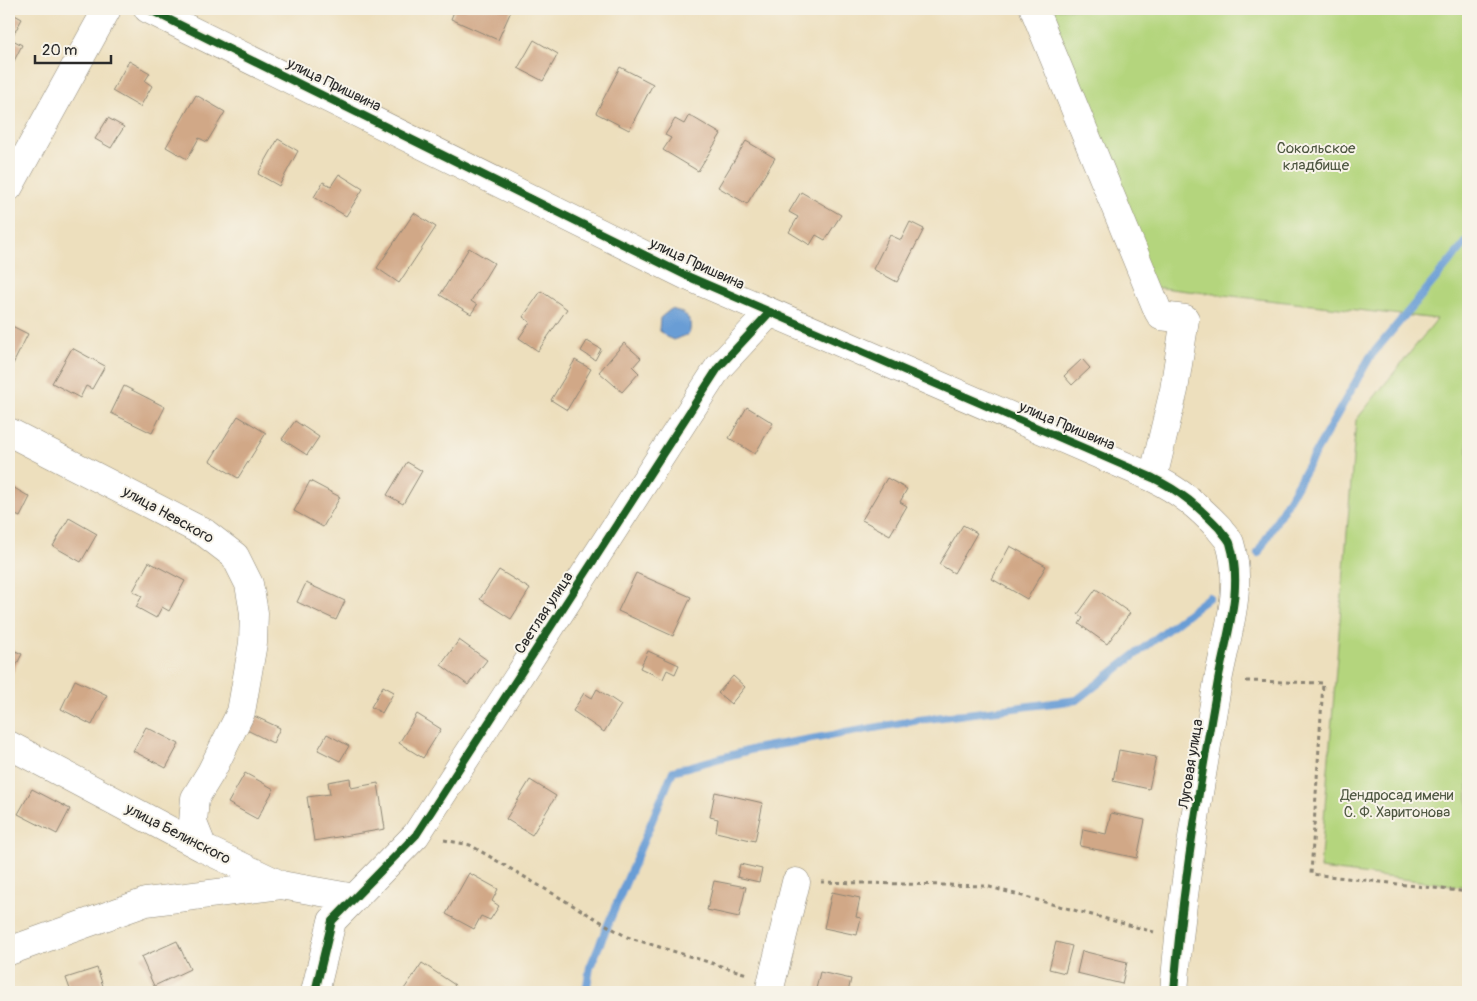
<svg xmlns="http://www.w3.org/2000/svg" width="1477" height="1001" font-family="Pangolin,sans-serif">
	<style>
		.green { fill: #b4d57d; stroke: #708054 }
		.water { fill: #699dd5; stroke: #4a6480 }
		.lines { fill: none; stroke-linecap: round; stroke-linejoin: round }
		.stream { stroke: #699dd5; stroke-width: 8 }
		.building { fill: #d1a887 }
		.minor-casing { stroke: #8c8574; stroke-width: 29 }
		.path { stroke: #8c8574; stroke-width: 3; stroke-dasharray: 4 4; stroke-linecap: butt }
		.minor { stroke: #fff; stroke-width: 28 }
		.cycleway-casing { stroke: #f7f3e8; stroke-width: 11 }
		.cycleway { stroke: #1b5e20; stroke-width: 8 }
		.labels { text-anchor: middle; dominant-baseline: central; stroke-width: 4; stroke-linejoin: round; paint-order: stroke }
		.street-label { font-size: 15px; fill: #2b2b2b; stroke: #f7f3e8 }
		.park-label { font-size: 15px; fill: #4d5640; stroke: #f7f3e8 }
	</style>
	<rect width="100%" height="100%" fill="#f7f3e8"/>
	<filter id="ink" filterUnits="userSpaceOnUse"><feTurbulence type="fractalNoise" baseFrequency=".02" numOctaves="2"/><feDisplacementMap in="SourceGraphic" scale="10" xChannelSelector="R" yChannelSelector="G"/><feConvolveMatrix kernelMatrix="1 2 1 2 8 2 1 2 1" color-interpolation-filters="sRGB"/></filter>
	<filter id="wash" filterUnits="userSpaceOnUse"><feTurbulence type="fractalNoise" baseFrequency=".0096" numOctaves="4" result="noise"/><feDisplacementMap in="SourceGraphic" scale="20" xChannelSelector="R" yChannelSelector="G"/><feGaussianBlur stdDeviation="1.12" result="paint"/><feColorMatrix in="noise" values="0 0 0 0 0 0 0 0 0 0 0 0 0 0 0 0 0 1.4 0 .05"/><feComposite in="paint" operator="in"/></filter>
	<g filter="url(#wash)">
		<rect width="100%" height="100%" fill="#eddfbd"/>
		<path class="green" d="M1044 9H1468V887L1320 869 1356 420 1437 319 1152 287Z"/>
		<path class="water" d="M671 309C685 312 694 319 689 334L674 340 666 337 659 330 660 318Z"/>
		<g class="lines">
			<path class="stream" d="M1258 553 1370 357 1468 240
				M586 992 590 967 673 771 754 749 919 720 1077 700 1209 597"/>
		</g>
		<g id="blocks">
			<path class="building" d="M455 9H512L498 40 451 19Z
				M9 12 22 19 11 39 22 45 11 67 9 66Z
				M534 40 558 54 543 81 518 68Z
				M129 61 150 73 145 81 152 86 140 107 112 91Z
				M620 67 653 84 629 130 596 113Z
				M196 95 225 112 207 142 199 138 187 159 166 147Z
				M689 115 721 134 698 171 663 150 671 138 665 135 675 119 684 124Z
				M108 118 124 127 111 148 95 139Z
				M278 139 298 151 279 186 258 174Z
				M746 141 775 158 747 204 718 187Z
				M339 174 363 189 346 216 314 197 323 182 331 186Z
				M801 192 841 215 825 240 816 235 810 245 789 232 798 217 789 212Z
				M414 213 436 227 399 283 377 268Z
				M910 222 924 229 897 282 873 269 890 235 901 240Z
				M469 248 494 263 471 301 477 305 471 314 440 295Z
				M541 291 567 309 538 351 519 338 530 322 523 317Z
				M12 326 28 334 13 364 9 362V332Z
				M587 341 601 349 595 360 581 351Z
				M624 343 641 358 633 367 639 373 622 392 599 372Z
				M72 348 105 366 92 389 86 386 80 398 52 383Z
				M1082 359 1090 368 1072 385 1064 376Z
				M575 360 591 369 567 410 551 400Z
				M124 386 165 407 152 433 111 413Z
				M747 407 773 423 755 454 729 438Z
				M238 416 266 433 238 478 210 461Z
				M295 421 319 437 307 455 282 439Z
				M407 462 422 471 403 504 387 495Z
				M887 478 907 489 900 502 907 506 890 535 862 520Z
				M310 481 340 497 323 527 294 511Z
				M9 485 30 497 20 517 9 512Z
				M69 518 97 534 81 562 53 546Z
				M963 525 977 533 954 573 939 564Z
				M1010 546 1046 566 1027 599 992 579Z
				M149 562 185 581 169 611 162 607 156 618 136 607 142 596 133 591Z
				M499 570 530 589 511 619 480 599Z
				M636 573 691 597 673 636 618 611Z
				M306 583 345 601 336 620 297 602Z
				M1096 589 1130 613 1107 644 1079 624 1083 618 1078 614Z
				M459 640 487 660 468 685 441 665Z
				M9 648 22 654 9 680Z
				M648 651 679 665 675 674 667 670 663 679 640 668Z
				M733 676 745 687 731 704 718 693Z
				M75 680 107 695 92 725 61 709Z
				M383 686 394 692 382 713 371 707Z
				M597 689 621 705 604 732 573 711 584 693 592 698Z
				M417 714 441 729 423 758 399 743Z
				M254 716 280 728 273 743 247 730Z
				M146 727 179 744 166 768 133 751Z
				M327 734 349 746 340 761 318 750Z
				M1119 750 1156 757 1149 789 1113 781Z
				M245 773 274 789 257 819 228 803Z
				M350 778 351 788 378 783 385 829 314 841 307 797 330 794 328 782Z
				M530 780 556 796 532 835 506 819Z
				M32 789 70 809 57 834 18 814Z
				M715 792 763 803 755 841 716 832 718 819 710 817Z
				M1111 813 1145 820 1137 858 1080 846 1083 829 1106 834Z
				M740 864 762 869 759 882 737 877Z
				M469 873 498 889 492 901 499 906 490 920 481 916 474 929 446 914Z
				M714 881 746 887 739 917 707 910Z
				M832 892 860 898 856 917 861 918 857 935 824 928Z
				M177 941 190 969 154 986 141 957Z
				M1056 942 1072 946 1065 973 1049 969Z
				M1082 951 1127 962 1122 984 1077 973Z
				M422 963 455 985 450 992H402Z
				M97 968 105 992H71L66 978Z
				M820 972 851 979 848 992 816 989Z"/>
		</g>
	</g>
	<g filter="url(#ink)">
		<use href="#blocks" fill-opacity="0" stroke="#8c8574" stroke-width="1"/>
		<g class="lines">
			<g class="minor-casing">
				<path id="minor" d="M148 9 687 276 1153 478C1180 491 1199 507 1219 528 1222 533 1228 538 1230 543 1244 589 1226 636 1218 681 1200 784 1182 888 1174 992
					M1034 9 1158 311 1161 316 1185 319 1174 390 1153 478
					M9 187 107 9
					M9 432 205 533 235 556 249 584 254 613 253 643 241 712 211 772 195 798 193 823 203 848
					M9 745 203 848 281 885 355 898
					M9 951 146 902 281 885
					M315 992 332 921 416 835 718 368 770 312
					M769 992 796 882"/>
			</g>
			<path class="path" d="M1246 681 1323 683 1311 874 1468 892
				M444 840 470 845 627 937 747 974
				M821 882 986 886 1154 932"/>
			<use href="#minor" class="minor"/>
			<g class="cycleway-casing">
				<path id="cycleway" d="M148 9 687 276 1153 478C1180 491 1199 507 1219 528 1222 533 1228 538 1230 543 1244 589 1226 636 1218 681 1200 784 1182 888 1174 992
					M315 992 332 921 416 835 718 368 770 312"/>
			</g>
			<use href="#cycleway" class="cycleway"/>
		</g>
	</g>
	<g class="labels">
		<g class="street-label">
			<text transform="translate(334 85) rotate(26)">улица Пришвина</text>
			<text transform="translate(697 264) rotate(25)">улица Пришвина</text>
			<text transform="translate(1067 426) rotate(23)">улица Пришвина</text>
			<text transform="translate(168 515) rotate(29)">улица Невского</text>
			<text transform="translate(544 613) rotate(-57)">Светлая улица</text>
			<text transform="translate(1191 764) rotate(-81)">Луговая улица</text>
			<text transform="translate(178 834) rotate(27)">улица Белинского</text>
		</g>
		<g class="park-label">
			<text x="1316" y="148">Сокольское<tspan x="1316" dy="17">кладбище</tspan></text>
			<text x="1397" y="795">Дендросад имени<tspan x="1397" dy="17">С. Ф. Харитонова</tspan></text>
		</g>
	</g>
	<rect width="1477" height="1001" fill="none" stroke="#f7f3e8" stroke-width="30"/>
	<path d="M35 55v8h76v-8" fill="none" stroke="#2b2b2b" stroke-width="2.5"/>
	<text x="42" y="55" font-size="15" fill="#2b2b2b" stroke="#f7f3e8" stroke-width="4" paint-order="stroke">20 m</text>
</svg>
